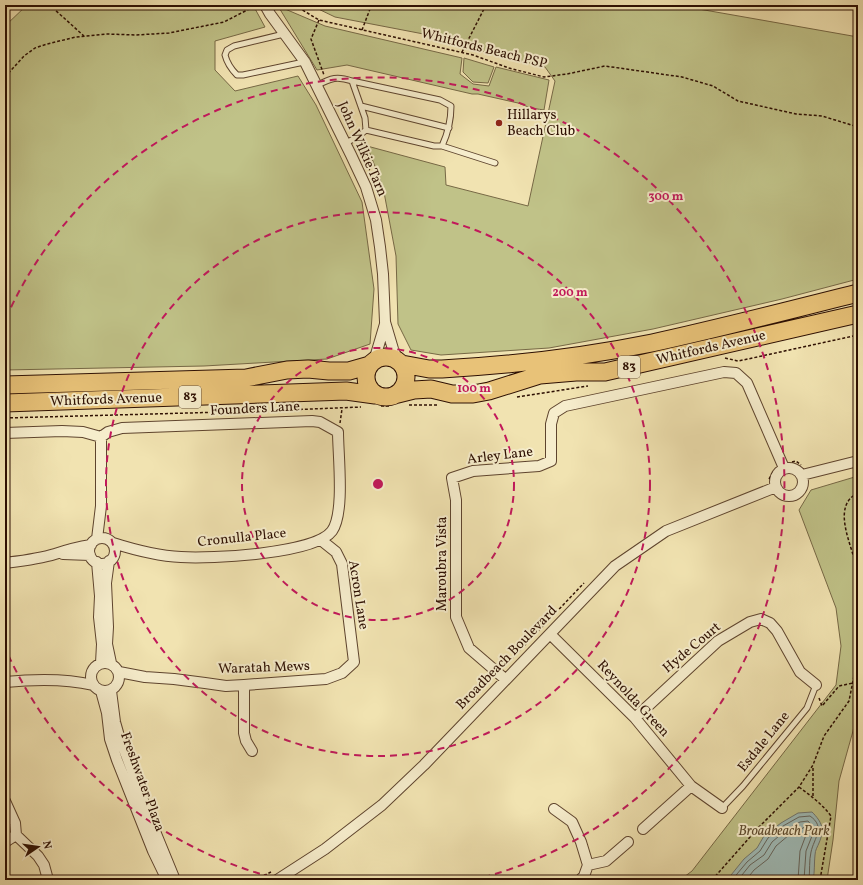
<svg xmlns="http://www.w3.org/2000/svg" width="863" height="885" font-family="Vollkorn,serif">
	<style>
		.green { fill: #c0c288; stroke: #766845 }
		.water { fill: #9fbbb7; stroke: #71766f }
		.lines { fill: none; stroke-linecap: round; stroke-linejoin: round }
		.shore { stroke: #66655c; stroke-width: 1 }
		.lane-casing { stroke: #5e442e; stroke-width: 7 }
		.street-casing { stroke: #5e442e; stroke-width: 12 }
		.primary-casing { stroke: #2d0f02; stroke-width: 19 }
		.path { stroke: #2d0f02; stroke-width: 1.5; stroke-dasharray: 3 2; stroke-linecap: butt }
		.lane { stroke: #f6edcc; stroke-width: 5 }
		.street { stroke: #f6edcc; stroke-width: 10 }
		.primary { stroke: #e8c278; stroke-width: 17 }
		.ring { fill: none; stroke: #c2185b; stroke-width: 2; stroke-dasharray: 7 5 }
		.poi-dot { fill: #8f2418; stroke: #f6edcc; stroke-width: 1.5 }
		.labels { text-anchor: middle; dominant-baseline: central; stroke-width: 4; stroke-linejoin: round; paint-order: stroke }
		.shield { fill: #f6edcc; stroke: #69523f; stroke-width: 1 }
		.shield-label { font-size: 13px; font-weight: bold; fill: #2d0f02 }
		.street-label { font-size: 14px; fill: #2d0f02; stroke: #f6edcc }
		.poi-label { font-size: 14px; fill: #2d0f02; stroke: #f6edcc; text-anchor: start }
		.park-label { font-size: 14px; font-style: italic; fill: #604e31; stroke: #f6edcc }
		.centre { fill: #c2185b; stroke: #f6edcc; stroke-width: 2 }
		.ring-label { font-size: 12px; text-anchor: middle; font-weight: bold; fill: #c2185b; stroke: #f6edcc; stroke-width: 4; stroke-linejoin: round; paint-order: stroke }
	</style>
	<rect width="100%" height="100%" fill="#f1e3b1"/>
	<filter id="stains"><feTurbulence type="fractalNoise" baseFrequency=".005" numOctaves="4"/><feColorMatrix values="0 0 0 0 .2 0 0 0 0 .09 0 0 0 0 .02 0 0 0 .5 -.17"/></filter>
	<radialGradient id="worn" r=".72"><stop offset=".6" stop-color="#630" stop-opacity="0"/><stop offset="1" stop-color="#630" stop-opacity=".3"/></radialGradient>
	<path class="green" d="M27 5H253L265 27 215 41V70L235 91 298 76 316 105 362 202 374 289 370 344 327 359 204 366 5 370V26Z
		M310 5H676L858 37V279L782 299 653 329 549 348 441 355 411 350 398 324 396 256 383 187 367 146 445 167 446 185 528 206 555 81 545 67 474 49 434 36 335 17Z
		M278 6 325 26 462 58 460 74 473 84 489 86 496 67 549 80 544 110 531 108 518 103 478 94H472L347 65 317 70Z
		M464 58 494 67 488 83 473 82 463 72Z
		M858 476V708L853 731 839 781 833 840 827 880H680L692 871 836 685 841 646 836 608 799 510 811 490Z"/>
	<path class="water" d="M812 812C822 822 825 829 819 843 818 846 815 850 815 855 814 863 815 871 813 880H727L744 859 757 848 764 836 781 823 798 813Z"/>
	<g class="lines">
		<path class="shore" d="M732 880 747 862 760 851 768 838 783 826 799 817 810 816C826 827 814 838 811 852 809 860 810 871 809 880
			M738 880 750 865 764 855 772 842 786 830 800 822 808 821 813 827 812 836 806 851 804 880
			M746 880 754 870 768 859 776 846 789 835 805 827 807 829 806 835 800 851 798 880"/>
		<g class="lane-casing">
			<path id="lane" d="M284 34 234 46 227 50 225 55C227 63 231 69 237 75H243L304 62
				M352 81 440 100 451 106C451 121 448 133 442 146H434L366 130
				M318 85C331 78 337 76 352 81L365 118 366 130 356 138 345 143
				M361 106 449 128
				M442 146 495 163
				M722 808 743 786 807 708 816 685"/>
		</g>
		<g class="street-casing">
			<path id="street" d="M265 5 270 14 305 62 351 155 366 187 376 220 380 247 383 274 385 322 393 349 398 361
				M374 361 385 324
				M5 433 62 431 83 432 101 437 108 432 122 428 312 421 320 422 338 432C338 455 345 513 332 531 315 554 210 559 181 557 158 556 135 550 113 543
				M775 482a14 14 0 1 1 28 0a14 14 0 1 1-28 0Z
				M802 475 858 461
				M89 551a13 13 0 1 1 26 0a13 13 0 1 1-26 0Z
				M97 539 101 506V437
				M63 554 90 555
				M109 561 106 583 108 627 107 644 111 663
				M97 562 100 596 99 617 102 644 101 663
				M5 563C21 561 39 559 55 554 67 550 78 547 91 545
				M550 634 635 718 691 786 722 808
				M91 677a14 14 0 1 1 28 0a14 14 0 1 1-28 0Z
				M119 672 145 677 174 679 205 683 226 686 244 685 326 679 342 673 354 662 342 564 336 552 321 540
				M505 679 469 648 456 617V500L452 478 473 471 539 466 551 461V424L554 413 565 406 724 372 736 373 747 383 784 468
				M5 682C35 679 64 678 93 685
				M244 685V733L246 741 252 751
				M101 691 107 713 110 739 117 760 153 851 167 880
				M111 691 115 722 119 736 152 824 175 880
				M635 718 718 641 750 622 761 619 770 623 777 631 800 672 816 685
				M5 801 15 823 16 835 38 856 44 865 47 876
				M554 809 572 822 581 842 588 865 584 876 580 880
				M643 829 691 786
				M5 842 16 835
				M588 865 606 861 628 842
				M277 880 325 849 382 805 424 765 615 566 666 531 776 487"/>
		</g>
		<g class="primary-casing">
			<path id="primary" d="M366 377a20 20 0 1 1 40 0a20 20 0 1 1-40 0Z
				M402 364 429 369H442C512 365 583 357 652 343 721 328 790 310 858 293
				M5 385 246 378 287 370 308 369 329 371H349L370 365
				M398 394 414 390 431 389 452 394H473L489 391 540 375 576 372H605L858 314
				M5 403 346 391 375 395"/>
		</g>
		<path class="path" d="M48 5 54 9 84 36
			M294 5 319 20 473 55 509 68 544 77 567 74 605 66 682 77 713 86 738 101 796 114 822 116 858 127
			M319 20 311 39 324 75
			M362 30 370 9 374 5
			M462 52 486 5
			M5 77 24 56 35 48 47 44 76 37 106 34 136 35 169 33 224 22 255 6
			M360 144 371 174
			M725 358 738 361 748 359 858 335
			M517 397 588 386
			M409 405H439
			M381 406H391
			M5 418 262 411 361 407
			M340 423 342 409
			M792 462 796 461 801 465
			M769 479 774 471
			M858 493C832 505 850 541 855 562L858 565
			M504 667 584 583
			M479 693 491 679
			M819 698 822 706 839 686 853 683
			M799 787C811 796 822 804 831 816L820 880
			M813 796V766
			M255 880 271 872
			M712 880 759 827 799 787 813 765 824 736 849 701 856 666 858 663"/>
		<use href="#lane" class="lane"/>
		<use href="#street" class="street"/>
		<use href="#primary" class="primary"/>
	</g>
	<g class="ring">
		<circle cx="378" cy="484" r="136"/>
		<circle cx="378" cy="484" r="272"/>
		<path d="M283 880A407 407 0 0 1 6 650M6 318A407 407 0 1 1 473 880"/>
	</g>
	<circle class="poi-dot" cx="499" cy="123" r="4"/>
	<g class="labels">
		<g class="shield">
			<rect x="618" y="356" width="22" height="22" rx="3"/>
			<rect x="179" y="386" width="22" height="22" rx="3"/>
		</g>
		<g class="shield-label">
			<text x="629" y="367">83</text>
			<text x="190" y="397">83</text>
		</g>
		<g class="street-label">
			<text transform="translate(484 49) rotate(14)">Whitfords Beach PSP</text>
			<text transform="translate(362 149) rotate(66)">John Wilkie Tarn</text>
			<text transform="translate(711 348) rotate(-13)">Whitfords Avenue</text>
			<text transform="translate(106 400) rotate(-2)">Whitfords Avenue</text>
			<text transform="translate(255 409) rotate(-3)">Founders Lane</text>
			<text transform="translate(500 456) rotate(-7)">Arley Lane</text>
			<text transform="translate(242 538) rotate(-6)">Cronulla Place</text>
			<text transform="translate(442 564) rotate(-90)">Maroubra Vista</text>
			<text transform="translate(358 595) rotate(81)">Acron Lane</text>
			<text transform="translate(692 648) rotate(-40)">Hyde Court</text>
			<text transform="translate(507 658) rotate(-46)">Broadbeach Boulevard</text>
			<text transform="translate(264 668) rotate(-2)">Waratah Mews</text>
			<text transform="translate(633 699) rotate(47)">Reynolda Green</text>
			<text transform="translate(764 742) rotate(-51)">Esdale Lane</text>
			<text transform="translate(142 782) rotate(70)">Freshwater Plaza</text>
		</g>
		<g class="poi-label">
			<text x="507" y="115">Hillarys<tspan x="507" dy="16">Beach Club</tspan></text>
		</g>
		<g class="park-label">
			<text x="784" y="831">Broadbeach Park</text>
		</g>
	</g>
	<circle cx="378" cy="484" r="6" class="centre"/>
	<g class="ring-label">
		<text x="666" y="200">300 m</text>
		<text x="570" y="296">200 m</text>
		<text x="474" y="392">100 m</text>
	</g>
	<rect width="863" height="885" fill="none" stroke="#f1e3b1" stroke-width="20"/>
	<rect x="6" y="6" width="851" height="873" fill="none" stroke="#2d0f02" stroke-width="2"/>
	<rect x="10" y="10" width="843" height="865" fill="none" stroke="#2d0f02"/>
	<g transform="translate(38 847) rotate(77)" stroke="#f6edcc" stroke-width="3" paint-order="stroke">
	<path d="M0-3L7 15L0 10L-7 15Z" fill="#2d0f02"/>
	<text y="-6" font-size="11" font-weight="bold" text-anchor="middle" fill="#2d0f02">N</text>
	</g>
	<rect width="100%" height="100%" filter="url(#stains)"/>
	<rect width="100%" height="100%" fill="url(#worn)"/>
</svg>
